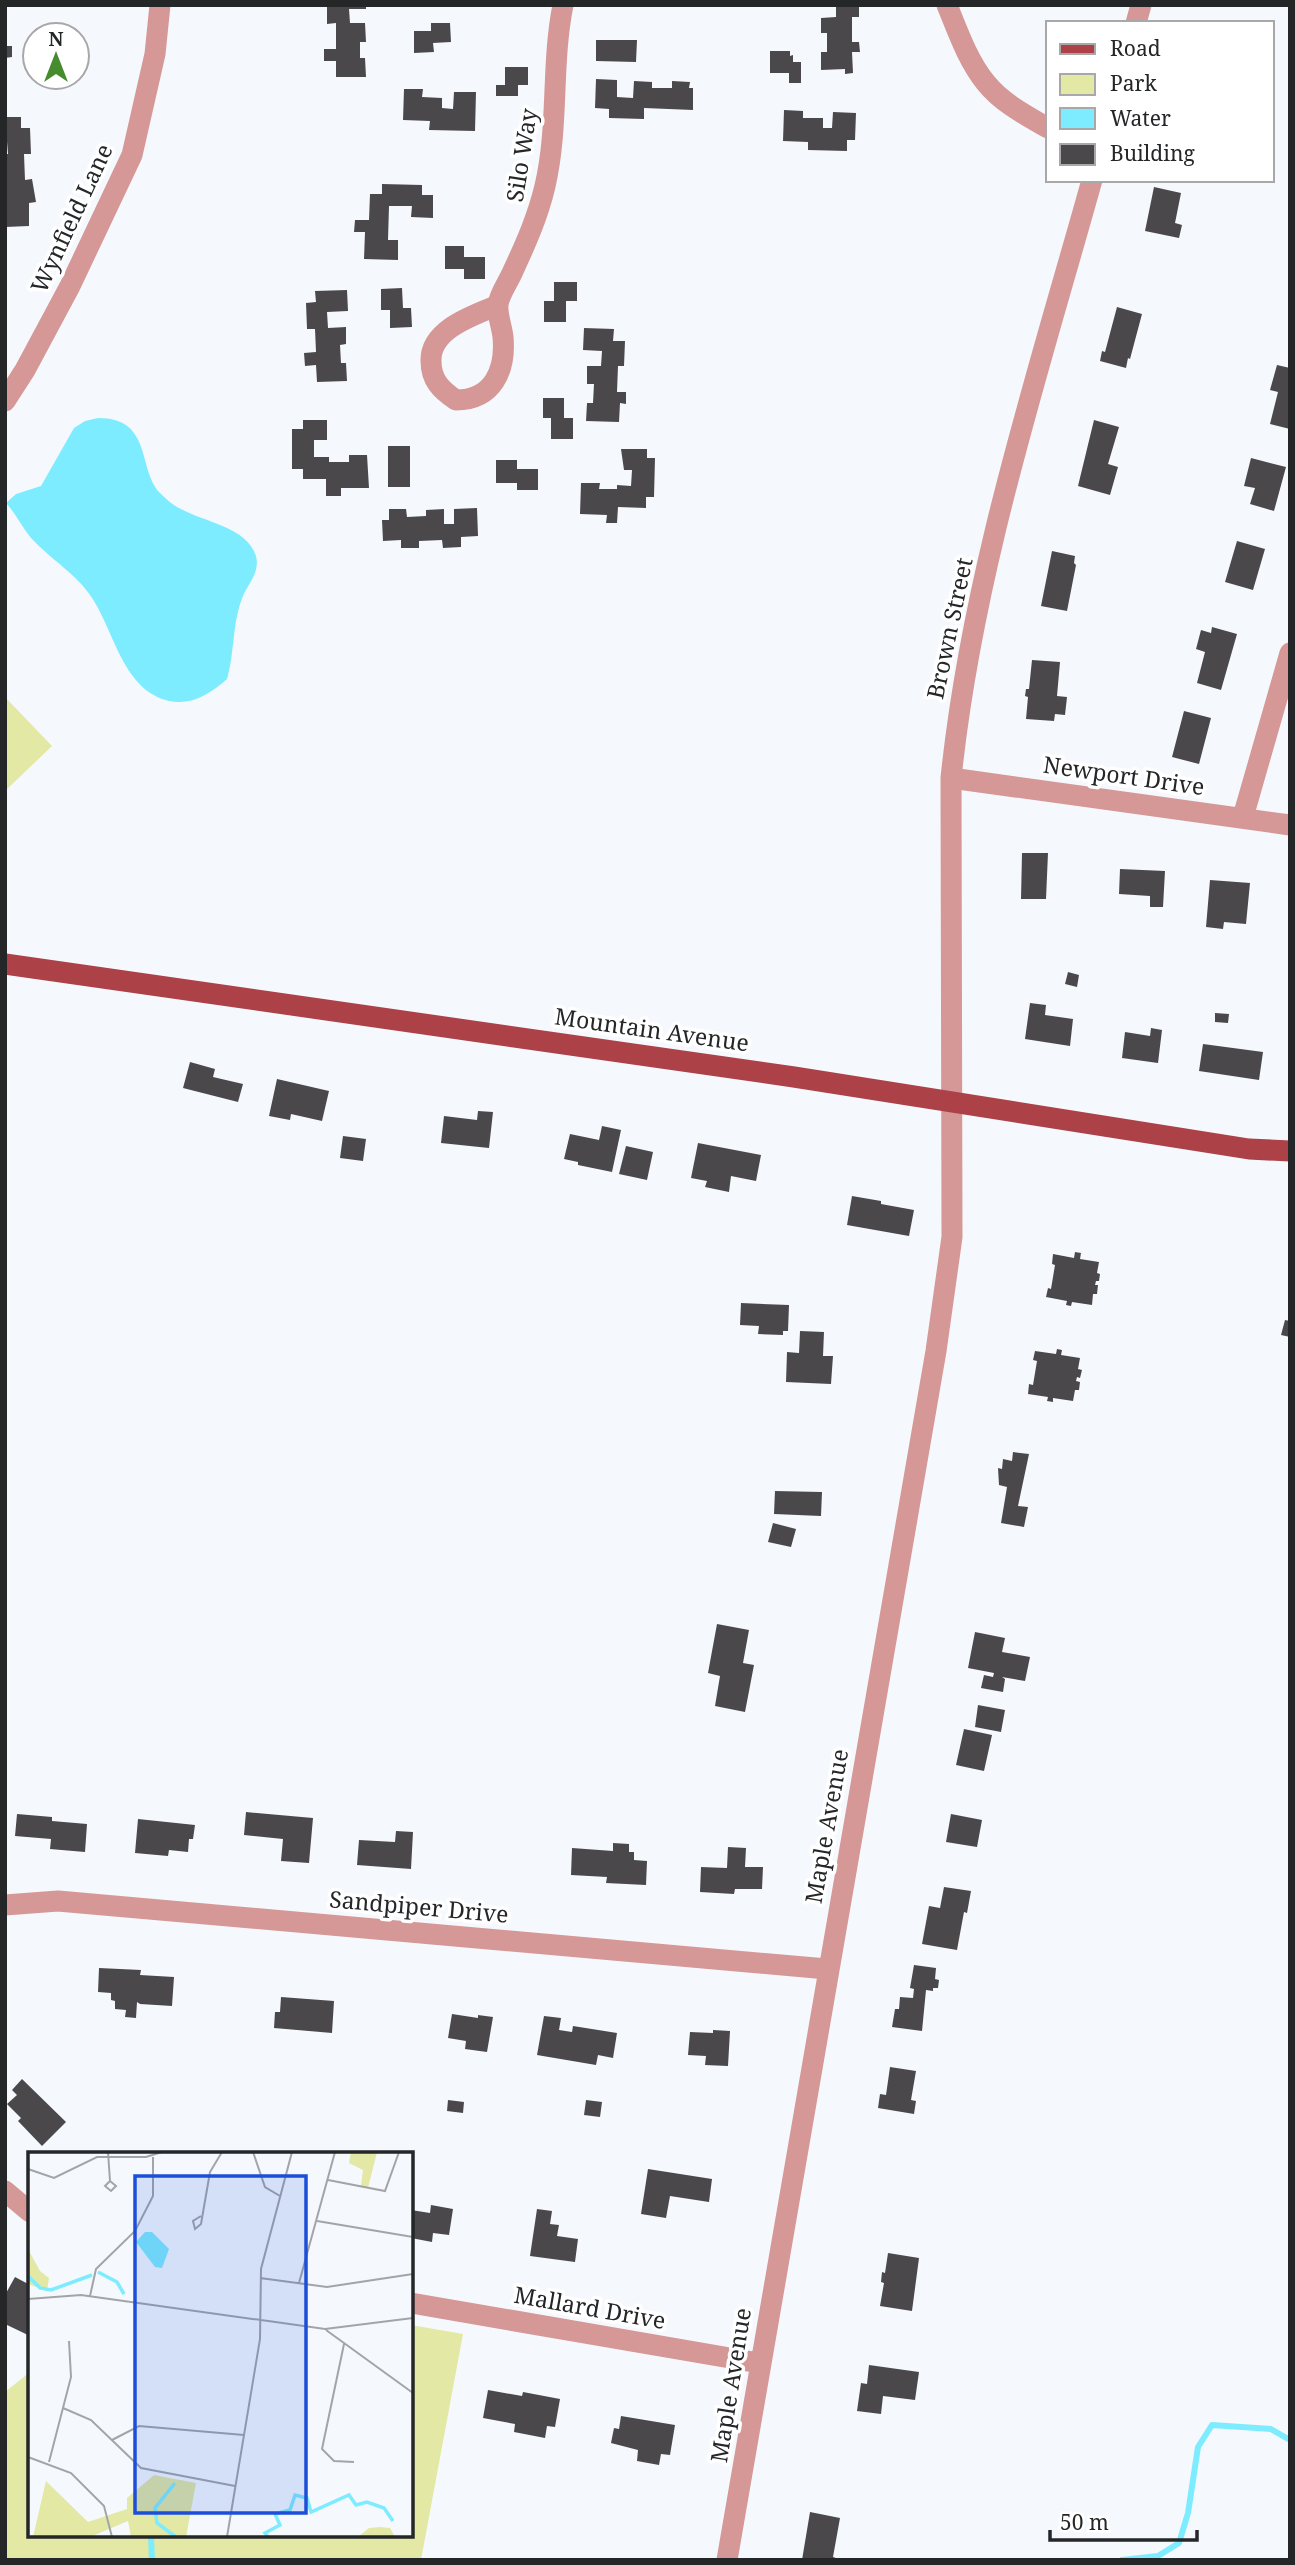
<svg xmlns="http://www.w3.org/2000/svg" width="1295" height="2565" font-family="'Noto Serif',serif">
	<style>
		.green { fill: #e3e8a4 }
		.water { fill: #7decfe }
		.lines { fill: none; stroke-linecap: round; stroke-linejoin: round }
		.stream { stroke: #7decfe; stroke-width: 6 }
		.building { fill: #4b484c }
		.minor { stroke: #d59897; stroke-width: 21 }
		.major { stroke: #ac4148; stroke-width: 21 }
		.labels { text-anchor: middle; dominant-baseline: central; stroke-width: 7; stroke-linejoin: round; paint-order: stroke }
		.street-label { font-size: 23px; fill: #252628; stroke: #fff }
		.inset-river { fill: none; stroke: #7decfe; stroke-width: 3.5 }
		.inset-road { fill: none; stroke: #a2a5a8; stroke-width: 2 }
		.view { fill: #1d4ed8; fill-opacity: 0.15; stroke: #1d4ed8; stroke-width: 3.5 }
		.inset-edge { fill: none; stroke: #252628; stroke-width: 3.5 }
	</style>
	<rect width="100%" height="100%" fill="#f5f9fe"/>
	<path class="green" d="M5 697 52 746 5 791Z
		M411 2325 463 2334 421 2560H5V2392L30 2372V2535H411Z"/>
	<path class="water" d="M98 418C153 418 137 469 160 493 166 499 174 506 181 509 204 522 247 527 256 556 260 572 249 583 243 596 232 622 235 652 227 679 211 693 192 706 169 701 123 690 115 633 92 598 77 574 50 559 31 538 22 527 16 514 6 503L16 494 41 486 74 428 85 421Z"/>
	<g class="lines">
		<path class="stream" d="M151 2535 152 2560
			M1122 2560 1158 2556 1179 2543 1188 2513 1198 2447 1212 2425 1271 2429 1290 2440"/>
	</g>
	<path class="building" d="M327 5H366V9H349L350 23H365L366 42H360V58H365L366 77H336V61H324V49H336V23L327 24Z
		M836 5H859V17H852V42H859L860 52H852L853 73 845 74V69L821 70V52H827V33H821V18L836 17Z
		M431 23H450L451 42 433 43 434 52 414 53V31H431Z
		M596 40H637L636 62 596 61Z
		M5 46H12V57L5 58Z
		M770 51H790V56L793 55V62H801V83H789V73H770Z
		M505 67H528V85H518V96H496V85H505Z
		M596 79 617 80V97L633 98 634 81 652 82V88H672V81L690 82 689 88H693V110L644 108V119L609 118V109L595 108Z
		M404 89H423L422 97 442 98V108L453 109 454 92H476L475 131 429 130 430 121 403 120Z
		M784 110 803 111V118H823V128H832L833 112 856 113 855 140H847V151L808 150V142L783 141Z
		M5 117H21V128H30L31 154H24L25 180 32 179 36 202 29 203V226L5 227V154H8Z
		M382 184 422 185V195H433V218L411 217 412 206H389L388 240H398V260L364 259 365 232H354L355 220H369L370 194H382Z
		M1154 187 1181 193 1175 223 1182 225 1179 238 1145 231Z
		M445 246H464V257H485V279H464V269H445Z
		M554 282H577V301H566V322H544V301H554Z
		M402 288 403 308H411L412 327 390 328V310H381V289Z
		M347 290 348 311 327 312 328 328 346 327V344L340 345 341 363H346L347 381 317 382 316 365 305 366 304 353 316 352 315 329H307L306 303 316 302 315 291Z
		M1117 307 1142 314 1130 359 1128 358 1126 368 1100 361 1102 351 1105 352Z
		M584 328 614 329 613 341H625L624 366H618L617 392H626V404L620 403 619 422 586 421 587 403H593L594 384H587V366H601L602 351 583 350Z
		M1277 365 1290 368V429L1270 424 1278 392 1270 390Z
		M543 398H564V418H573V439H551V418H543Z
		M303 420H327V440H314V457H329V462H349V455H367L369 488H341V496H326V479H303V469H292V429H303Z
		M1094 420 1119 427 1108 464 1118 467 1110 495 1078 486Z
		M388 446H410V487H388Z
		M621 449H647V458H655L654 497H646V508L618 507 617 523H606L607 515 580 514 581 483H600L599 489H617V485L631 486 632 470H624Z
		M1251 458 1286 467 1274 511 1250 504 1255 488 1244 486Z
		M496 460H517V469H538V490H517V483H496Z
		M477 508 478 536 461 537V547L443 548 442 540 419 541V548H401V540L383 541 382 520H389V509H406L407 517 426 516V510L444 509V524H454V509Z
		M1237 541 1265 549 1253 590 1225 582Z
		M1052 551 1075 556 1074 563 1076 565 1067 611 1041 606Z
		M1212 627 1237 634 1221 690 1197 683 1205 652 1196 649 1201 630 1211 633Z
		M1032 660 1060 662 1057 696 1067 697 1065 715 1055 714 1054 721 1026 719 1028 697 1025 696 1026 689H1029Z
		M1184 711 1211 718 1199 764 1172 757Z
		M1022 853H1048L1046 899H1021Z
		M1120 869 1165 871 1163 907H1150V896L1119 894Z
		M1210 880 1250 883 1246 924 1224 922 1223 929 1206 927Z
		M1068 972 1079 975 1077 987 1065 984Z
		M1030 1003 1046 1005 1045 1015 1073 1019 1070 1046 1025 1039Z
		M1215 1013 1229 1014 1228 1023 1215 1022Z
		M1151 1028 1162 1030 1158 1063 1122 1058 1125 1032 1150 1036Z
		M1203 1044 1263 1052 1259 1080 1199 1071Z
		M190 1062 215 1069 213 1077 243 1084 238 1102 183 1088Z
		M277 1079 329 1091 322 1121 291 1114 290 1120 269 1116Z
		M478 1111 493 1112 489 1148 441 1143 444 1116 477 1120Z
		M602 1126 621 1130 612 1172 578 1165V1162L564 1159 570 1134 599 1140Z
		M343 1136 366 1139 363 1161 340 1158Z
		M698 1143 761 1155 756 1181 731 1176 729 1192 705 1187 707 1181 691 1178Z
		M626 1146 653 1152 647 1180 619 1174Z
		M852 1196 881 1201V1204L914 1210 909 1236 847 1225Z
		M1075 1252 1081 1253 1080 1259 1099 1262 1097 1273 1100 1274 1099 1281H1096L1095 1285H1098L1097 1294H1093L1092 1305 1072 1302 1071 1306 1066 1305 1067 1301 1046 1297 1048 1288 1051 1289 1055 1265 1052 1264 1053 1254 1074 1258Z
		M741 1303 789 1305 788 1331H783V1335L758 1334 759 1326 740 1325Z
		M1285 1320 1290 1321V1337L1281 1335Z
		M800 1331 824 1332 823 1356H833L831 1384 786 1382 787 1352 799 1353Z
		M1057 1349 1062 1350 1061 1355 1080 1358 1078 1369 1082 1370 1080 1378 1077 1377 1076 1381 1080 1382 1079 1390H1075L1073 1401 1053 1398V1402L1047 1401 1048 1397 1028 1394 1029 1384 1033 1385 1037 1361 1033 1360 1035 1351 1056 1354Z
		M1013 1452 1029 1454 1018 1506 1028 1507 1024 1527 1001 1523 1007 1487 999 1485 998 1468 1002 1469 1003 1459 1012 1461Z
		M775 1491 822 1492 821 1516 774 1514Z
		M773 1523 796 1529 791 1547 768 1542Z
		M717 1624 749 1630 743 1663 754 1665 745 1712 715 1706 720 1676 708 1673Z
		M975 1632 1005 1638 1002 1652 1030 1657 1025 1681 1002 1677 1005 1679 1003 1692 981 1688 984 1675 993 1677 994 1673 968 1668Z
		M978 1705 1005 1710 1001 1732 975 1727Z
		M964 1729 992 1735 984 1771 956 1765Z
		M246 1812 313 1818 309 1863 281 1861 283 1839 244 1835Z
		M17 1814 52 1817V1821L87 1824 85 1852 50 1849 51 1839 15 1836Z
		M951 1814 982 1820 977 1847 946 1842Z
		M138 1819 195 1825 193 1839H189L188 1852 169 1850 168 1856 135 1853Z
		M396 1831 413 1832 411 1869 357 1865 359 1840 395 1842Z
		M613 1843 629 1844V1852H634V1860L647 1861 646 1885 606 1883 607 1877 571 1875 572 1848 613 1851Z
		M728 1847 746 1848 745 1867H763L762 1889H735L734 1894 700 1892 701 1867 727 1868Z
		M944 1887 971 1891 967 1913 964 1912 957 1950 922 1944 929 1906 940 1908Z
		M914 1965 936 1968 935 1979 939 1980 938 1988H933V1991L926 1990 922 2031 892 2027 895 2009H899L900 1997 913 1998 914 1989 910 1988Z
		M99 1968 141 1970 140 1975 174 1977 172 2006 140 2004 137 2002 136 2018 125 2017 126 2010 115 2009V2001L111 2000V1993L98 1992Z
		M281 1997 334 2001 332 2033 274 2028 275 2012H280Z
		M452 2014 478 2018V2015L493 2017 487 2052 465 2049 466 2041 448 2038Z
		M544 2016 561 2018 559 2030 572 2032 573 2026 617 2033 613 2058 598 2055 596 2065 537 2055Z
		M713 2030 730 2031 728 2066 705 2065 706 2056 688 2055 690 2032 713 2033Z
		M890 2067 916 2071 911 2100 916 2101 914 2114 878 2108 880 2094 886 2095Z
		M22 2079 66 2122 42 2146 18 2121 21 2118 7 2104 17 2095 12 2090Z
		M448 2100 464 2102 463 2113 447 2111Z
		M586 2100 602 2102 600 2117 584 2115Z
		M648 2169 712 2179 709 2202 670 2196 666 2218 641 2214Z
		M431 2205 453 2209 449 2235 433 2233 432 2242 411 2238V2210L430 2213Z
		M537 2209 552 2211 550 2224 559 2225 557 2236 578 2239 575 2262 530 2256Z
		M888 2253 919 2258 912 2311 880 2306 884 2283 881 2282 882 2272 885 2273Z
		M15 2277 30 2285V2336L5 2324 7 2298 5 2295Z
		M869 2365 919 2372 915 2400 883 2396 881 2414 857 2411 861 2383 867 2384Z
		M488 2390 522 2396 523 2392 560 2399 555 2427 547 2426 545 2438 514 2432 515 2424 483 2418Z
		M621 2416 675 2425 670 2455 661 2454 659 2465 637 2461 638 2450 611 2443 614 2428 619 2429Z
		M810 2512 840 2518 833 2557 842 2560H802Z"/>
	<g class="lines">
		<path class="minor" d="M947 5C958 32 968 61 986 83 1002 103 1027 116 1048 128
			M1136 23 1141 5
			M498 305C474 315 430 329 431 361 431 380 441 390 456 400 493 400 506 370 503 337 502 327 497 315 498 305 499 294 509 281 513 271 526 243 538 216 545 186 559 126 551 65 563 5
			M5 401 25 370 70 286 132 155 155 54 160 5
			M951 778 1290 825
			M1243 817 1290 653
			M5 1905 58 1901 827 1969
			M5 2191 30 2212
			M411 2303 759 2363
			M727 2560 936 1351 952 1237 951 778C972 575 1037 377 1092 180"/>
		<path class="major" d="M5 964 794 1077 1249 1149 1290 1151"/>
	</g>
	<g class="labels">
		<g class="street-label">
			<text transform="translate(521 155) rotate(-81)">Silo Way</text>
			<text transform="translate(71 218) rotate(-65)">Wynfield Lane</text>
			<text transform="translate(949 628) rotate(-78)">Brown Street</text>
			<text transform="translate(1124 775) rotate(8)">Newport Drive</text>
			<text transform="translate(652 1029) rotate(8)">Mountain Avenue</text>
			<text transform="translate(826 1826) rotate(-80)">Maple Avenue</text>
			<text transform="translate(419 1906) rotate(5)">Sandpiper Drive</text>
			<text transform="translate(590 2307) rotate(10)">Mallard Drive</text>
			<text transform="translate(730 2385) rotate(-81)">Maple Avenue</text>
		</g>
	</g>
	<g transform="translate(28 2152)">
		<rect width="385" height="385" fill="#f5f9fe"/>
		<path d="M323 0H349L340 36 333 34 335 18 321 11ZM0 97 12 119 21 126 19 139 0 132ZM126 323 168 331 158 385H103L100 369 62 385H5L18 329 60 370 99 357V346ZM352 375 362 376 367 385H330L341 376Z" fill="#e3e8a4"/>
		<path d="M117 80H124L141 97 134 116 127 115 108 90Z" fill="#7decfe"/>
		<path class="inset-river" d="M70 120 89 130 96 142M0 124 12 136 23 138 64 123M147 331 127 356 129 371 148 385M240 385 237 381 252 373 247 362 262 358 267 343 279 346 283 360 321 343 328 353 339 350 356 356 365 369"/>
		<path class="inset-road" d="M80 0 82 29 77 34 83 39 88 34 82 29M225 0 237 35 252 44M0 17 26 26 69 5H118L134 0M300 28 357 39 371 0M173 64 165 69 167 77 173 72 182 20 194 0M289 69 385 85M232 126 299 135 385 122M271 131 307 0M62 144 68 117 107 79 125 44V5M0 147 53 143 297 177 385 166M298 178 385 241M316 192 294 297 306 309 326 310M35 256 63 268 113 316 207 334M84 288 111 274 216 283M0 305 43 321 76 354 84 385M21 310 43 225 41 189M199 385 232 187 233 117 264 0"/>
		<path class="view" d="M107 24H278V361H107Z"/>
		<rect width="385" height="385" class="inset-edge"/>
	</g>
	<rect width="1295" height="2565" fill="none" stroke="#252628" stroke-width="14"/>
	<rect x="1046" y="21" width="228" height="161" fill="#ffffff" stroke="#a8a8a9" stroke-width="2"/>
	<rect x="1060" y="44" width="35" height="10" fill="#ac4148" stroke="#a8a8a9" stroke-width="2"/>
	<text x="1110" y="56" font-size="21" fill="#252628">Road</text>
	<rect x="1060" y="74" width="35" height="21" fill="#e3e8a4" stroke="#a8a8a9" stroke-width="2"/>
	<text x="1110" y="91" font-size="21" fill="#252628">Park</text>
	<rect x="1060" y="108" width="35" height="21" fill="#7decfe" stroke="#a8a8a9" stroke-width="2"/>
	<text x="1110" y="126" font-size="21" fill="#252628">Water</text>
	<rect x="1060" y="144" width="35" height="21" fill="#4b484c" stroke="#a8a8a9" stroke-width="2"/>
	<text x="1110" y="161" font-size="21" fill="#252628">Building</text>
	<g transform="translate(56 56)"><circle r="33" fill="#ffffff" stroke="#a8a8a9" stroke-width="2"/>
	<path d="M0-5L12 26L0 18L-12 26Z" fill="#478b2f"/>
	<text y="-10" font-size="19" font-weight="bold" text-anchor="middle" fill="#252628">N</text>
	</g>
	<path d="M1050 2530v10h147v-10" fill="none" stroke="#252628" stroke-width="3.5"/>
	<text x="1060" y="2530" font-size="21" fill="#252628" stroke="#ffffff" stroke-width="5" paint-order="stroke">50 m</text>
</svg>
